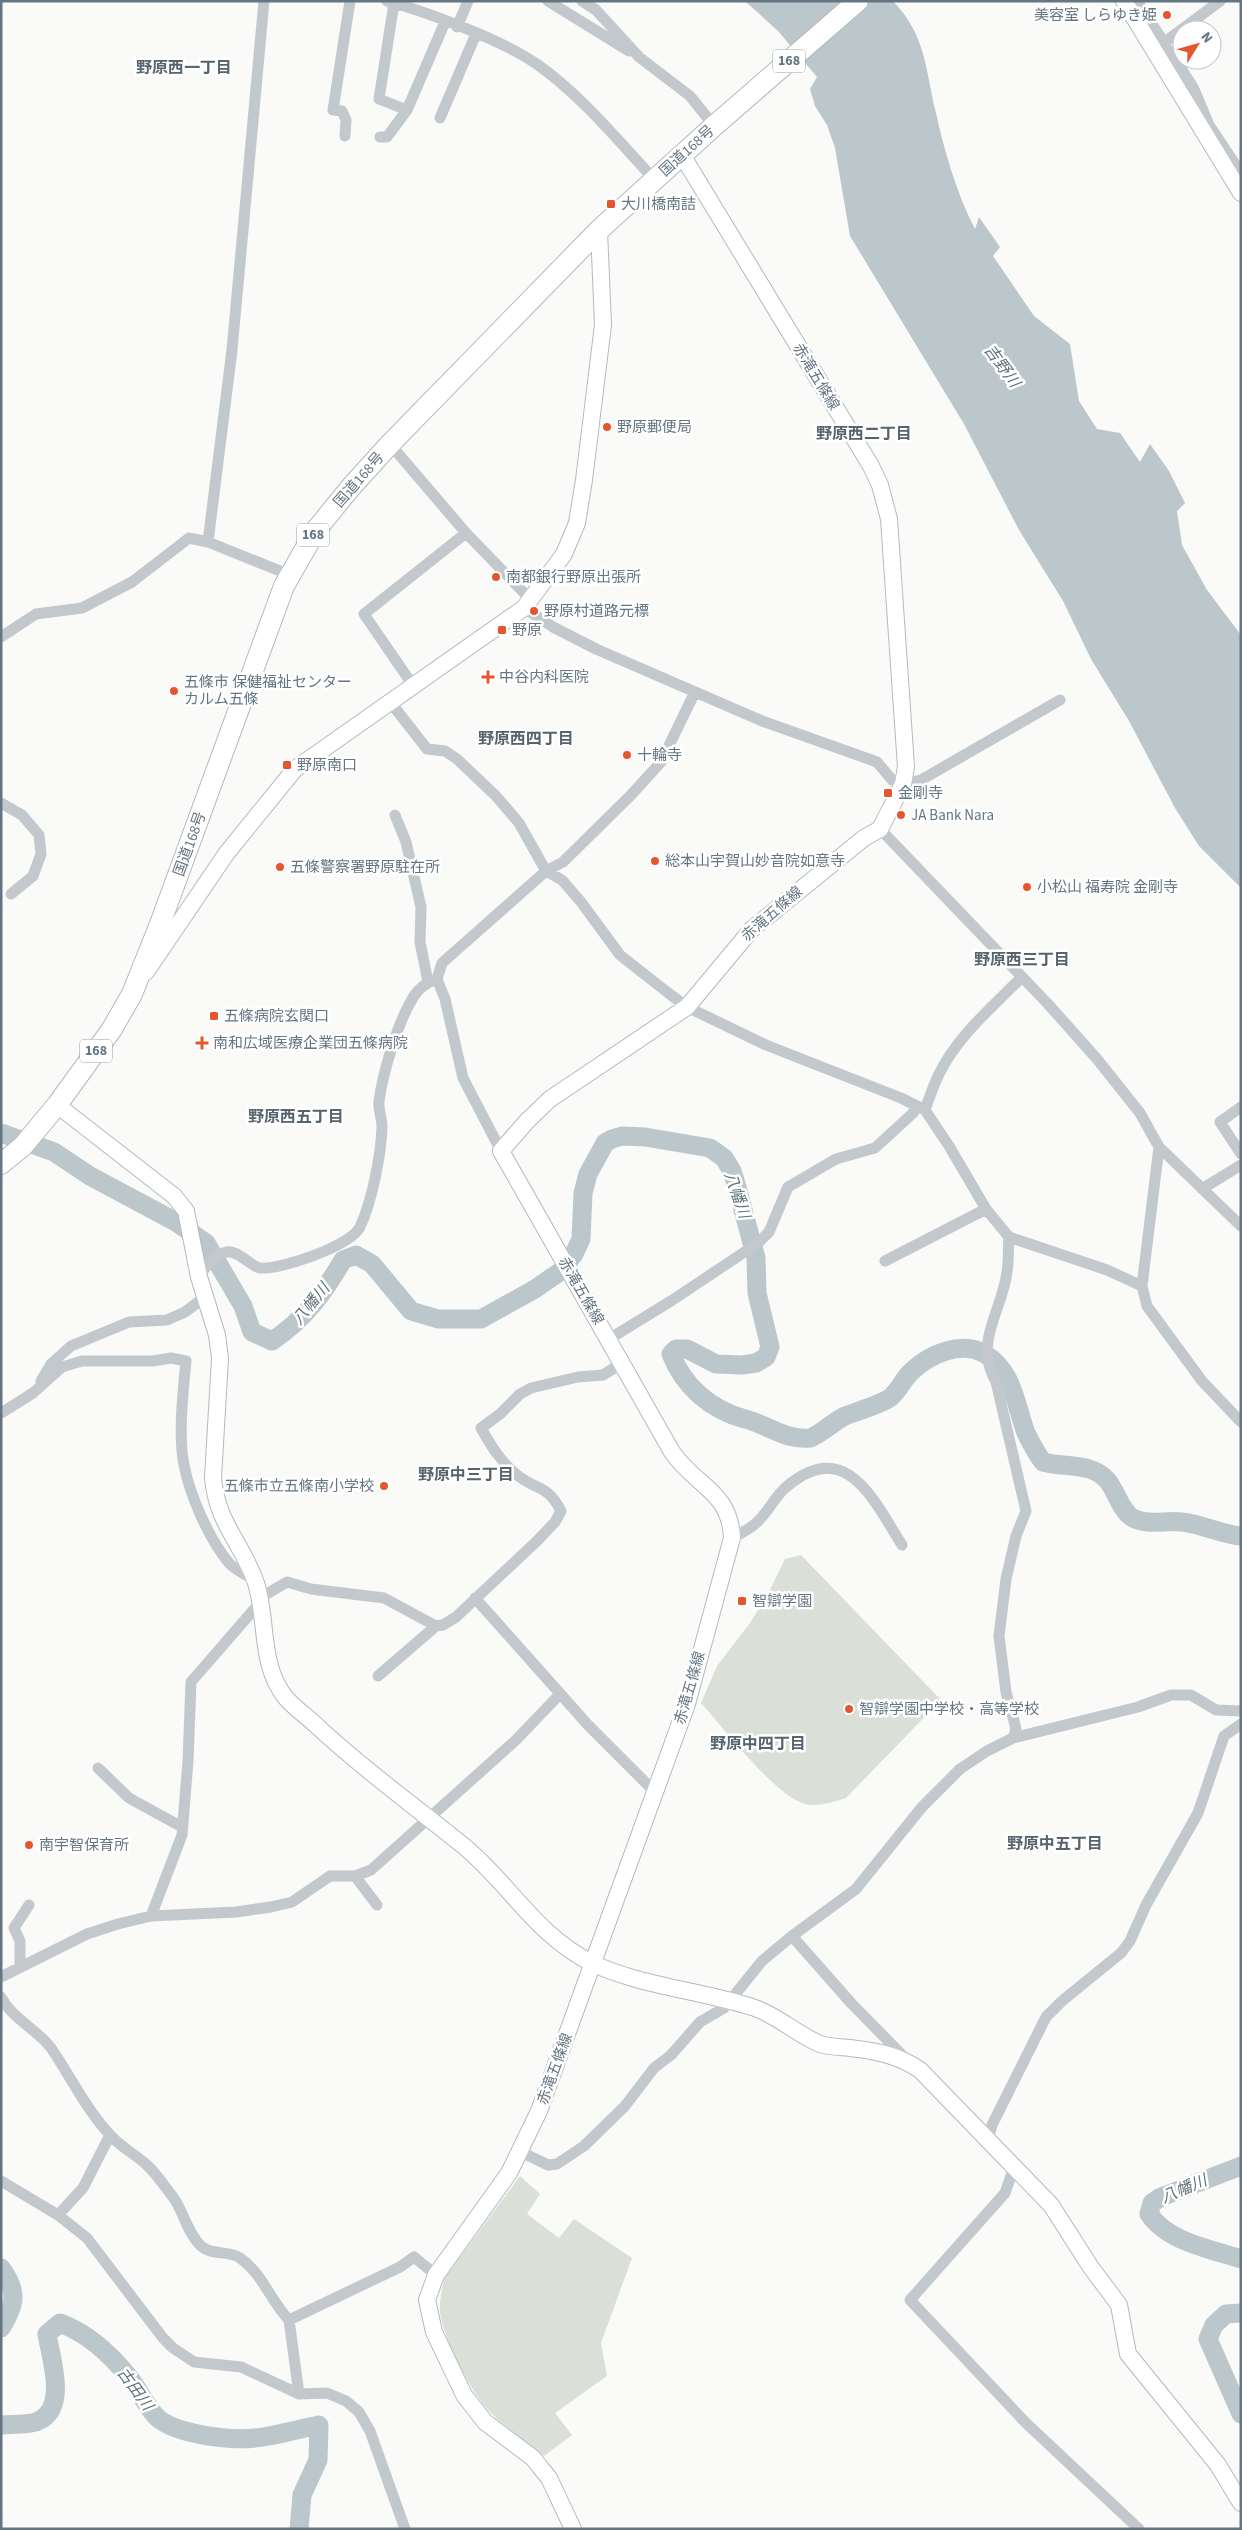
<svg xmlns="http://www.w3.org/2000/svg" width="1242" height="2530" font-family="'Source Sans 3','Noto Sans JP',sans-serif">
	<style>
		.green { fill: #dadfd7 }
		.water { fill: #bbc7cb }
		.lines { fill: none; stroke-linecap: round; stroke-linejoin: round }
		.river { stroke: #bbc7cb; stroke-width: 19 }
		.secondary-casing { stroke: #b3babf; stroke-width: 18 }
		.highway-casing { stroke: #b4b9bd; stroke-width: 22 }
		.street { stroke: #c3c8cc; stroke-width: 11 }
		.secondary { stroke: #fff; stroke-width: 16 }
		.highway { stroke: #fff; stroke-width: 20 }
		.poi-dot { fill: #e4572e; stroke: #fff; stroke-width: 2 }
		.labels { text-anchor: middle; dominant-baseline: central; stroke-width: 5; stroke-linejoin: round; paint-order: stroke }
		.shield { fill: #fff; stroke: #939fa8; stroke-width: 1 }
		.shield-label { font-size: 14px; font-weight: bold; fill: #657683 }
		.poi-label { font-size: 15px; fill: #657683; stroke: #fff; text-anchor: start }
		.street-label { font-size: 15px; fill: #657683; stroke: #fff }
		.neighbourhood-label { font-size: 16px; font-weight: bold; fill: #57646e; stroke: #fff }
		.water-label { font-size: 16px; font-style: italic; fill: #60757c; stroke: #fff }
	</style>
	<rect width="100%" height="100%" fill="#fafaf8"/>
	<path class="green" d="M801 1555 941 1700 846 1798C833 1802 818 1807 805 1804 775 1796 723 1727 701 1703L717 1666 750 1623 769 1592 785 1559Z
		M520 2176 540 2194 527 2214 559 2238 574 2219 632 2258 601 2343 607 2376 555 2413 572 2435 544 2456C526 2441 506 2428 490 2412 470 2391 445 2342 440 2313 439 2301 442 2291 444 2279Z"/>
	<path class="water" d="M745 1H893C927 37 925 69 936 113 944 150 957 195 975 229L979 217 1000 247 993 256 1034 316 1070 344 1079 401 1097 429 1120 433 1140 462 1150 444 1169 471 1185 503 1177 511 1182 545 1207 590 1241 635V888L1199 846 1175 808 1129 721 1091 659 1063 601 1019 530 964 424 850 236 835 148 827 125 815 106 810 89 817 77 778 31Z"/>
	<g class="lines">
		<path class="river" d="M1 1133 54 1152 90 1176 176 1222 206 1243 243 1306 252 1332 272 1341C305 1319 323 1294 343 1260L356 1255 372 1264 411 1311 438 1319H481L535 1289 561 1271 574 1254 581 1239 583 1193 588 1174 605 1143 612 1139 622 1136 645 1137 710 1148 724 1158 732 1171 737 1187 756 1258 757 1293 770 1347 766 1357 756 1363 742 1365 716 1364 687 1349H676L671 1354C684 1387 711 1410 745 1419 766 1424 787 1441 810 1438 818 1436 836 1420 845 1416 855 1412 885 1403 891 1397 899 1390 904 1378 912 1371 930 1354 962 1340 985 1354 1014 1372 1015 1404 1026 1433 1031 1443 1036 1453 1043 1462 1064 1468 1091 1462 1107 1480 1116 1490 1121 1512 1133 1518 1149 1526 1164 1520 1182 1522 1201 1524 1221 1534 1241 1536
			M1241 2166 1161 2197 1152 2203 1149 2214C1168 2242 1210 2249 1241 2259
			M1 2268C18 2291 16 2304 1 2328
			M1241 2313 1226 2314 1214 2325 1208 2339 1241 2414
			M1 2425C12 2424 26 2425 36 2422 69 2410 51 2359 47 2334L60 2323C87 2333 110 2354 128 2376 138 2388 144 2402 154 2414 169 2434 231 2441 255 2438 276 2436 298 2429 319 2425L318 2460 302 2495 299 2529"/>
		<g class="secondary-casing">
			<path id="secondary" d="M1124 1 1241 193
				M146 972 226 854 295 769 524 608 564 554 577 523 584 480 603 325 599 230
				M57 1105 174 1196 186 1211 199 1277 217 1335 220 1358 213 1478C217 1524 243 1544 256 1583 268 1621 259 1663 285 1697 294 1708 308 1717 318 1727 363 1769 413 1805 460 1843 508 1881 535 1935 592 1963 640 1986 704 1991 755 2008 778 2016 798 2035 820 2044 830 2047 840 2047 850 2048 876 2051 898 2055 920 2070L1051 2205 1090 2266 1119 2305 1128 2354 1218 2465 1241 2503
				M573 2529 549 2478 540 2467 533 2458 485 2422 464 2395 434 2332 427 2300 436 2275 509 2173 539 2111 687 1704 732 1538C730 1491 696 1487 672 1452L501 1151 527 1121 550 1099 687 1007 752 929 864 838 880 829 903 784 906 767 889 519 880 485 871 466 682 155"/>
		</g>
		<g class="highway-casing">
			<path id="highway" d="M1 1164 23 1146 57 1105 112 1029 132 994 160 924 284 586 316 530 351 487 390 444 599 230 714 126 858 1"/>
		</g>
		<path class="street" d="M264 1 232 350 208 542 290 575
			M387 1C427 12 505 41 538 65 582 96 618 141 655 180
			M548 1 629 51
			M582 1 596 10 639 57 690 96 714 126
			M1137 1 1193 87 1209 125 1241 173
			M394 3 379 99 407 110 445 22
			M457 27 468 1
			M1165 42 1220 1
			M440 118 476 34
			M345 136 346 120 342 111 333 110 350 1
			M380 137H387L407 110
			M390 444 466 533 531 600
			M524 608 553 627 596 649 762 721 877 762 892 780 903 784 921 780 1060 700
			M1 637 36 614 82 608 132 582 189 538 208 542
			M414 687 364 614 466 533
			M391 703 427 749 445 751 457 759 496 796 519 823 546 871 562 880 581 902 620 955 667 992 687 1007 766 1045 901 1098 925 1110 949 1146 986 1209 1009 1237 1107 1270 1142 1286
			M1 803 22 815 39 835 41 854 33 876 11 894
			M395 815 406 842 421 907 420 942 428 982
			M880 829 1048 1004 1097 1059 1140 1113 1159 1147 1241 1226
			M1241 1107 1220 1122 1241 1154
			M925 1110C929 1099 933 1086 939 1074 957 1037 992 1007 1021 978
			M1159 1147 1142 1286 1147 1306 1202 1381 1241 1422
			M501 1151 463 1078 445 999 437 979 442 963 546 871 563 862 631 795 661 762 695 692
			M1202 1189 1241 1165
			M1009 1237C1008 1249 1009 1260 1007 1272 1002 1312 973 1342 996 1382L1026 1511 1016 1536 1006 1579 999 1636 1006 1692 1014 1721 1016 1730 1013 1738
			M885 1261 986 1209
			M199 1277C204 1268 216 1254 227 1252 238 1250 250 1266 260 1268 280 1270 351 1246 360 1227 372 1201 381 1156 382 1127 382 1118 378 1109 379 1101 383 1072 398 1021 414 996 419 988 428 982 437 979
			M609 1339 671 1301 758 1243 769 1232 788 1187 836 1159 875 1148 913 1113 917 1106
			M41 1381 51 1364 71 1346 129 1322 167 1320 185 1312 205 1297
			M1 1413 33 1393 62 1367 82 1361H153L171 1358 186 1361C183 1392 178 1435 184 1465 190 1496 209 1539 229 1563 235 1570 246 1575 255 1580
			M732 1538C740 1534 749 1529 755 1524 767 1514 774 1498 785 1488 846 1435 874 1501 902 1545
			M475 1598 588 1725 656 1793
			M378 1676 436 1626
			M98 1768 129 1798 182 1827
			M355 1876 377 1905
			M151 1916 182 1835 188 1761 191 1682 256 1607 260 1598 287 1582 311 1589 384 1598 436 1626 443 1625 456 1617 538 1540 555 1522 561 1511C547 1484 537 1491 517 1475 501 1462 491 1446 481 1428L500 1414 520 1394 531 1388 578 1377 603 1375 622 1363
			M792 1936 851 2003 906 2059
			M20 1967V1941L14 1928 29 1905
			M1 1977 87 1934 118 1924 151 1916 236 1912 271 1907 292 1902 330 1876H355L371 1870 516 1740 560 1694
			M1 1997C13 2020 36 2028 51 2048 71 2077 87 2111 111 2136 122 2148 138 2156 149 2167 158 2176 165 2187 173 2197 184 2212 187 2233 201 2246 212 2256 229 2250 240 2258 263 2274 271 2302 289 2320L299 2394
			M988 2140 992 2125 1046 2017 1062 2001 1121 1953 1130 1941 1146 1905 1198 1813 1224 1736 1241 1724
			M521 2152 548 2165 557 2164 584 2146 625 2106 654 2068 671 2055 700 2022 724 2008 762 1961 792 1936 856 1889 922 1807 960 1769 987 1751 1013 1738 1138 1707 1171 1695H1191L1216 1710 1241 1711
			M1014 2167 1005 2193 910 2300 1026 2423 1139 2529
			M1 2181 58 2215 87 2238 163 2338 173 2348 194 2362 241 2367 299 2394 327 2393 346 2401 359 2412 370 2431 405 2529
			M58 2215 83 2188 110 2135
			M289 2320 400 2267 414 2257 436 2275"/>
		<use href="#secondary" class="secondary"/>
		<use href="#highway" class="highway"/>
	</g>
	<g class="poi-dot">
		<circle cx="1167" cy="15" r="5"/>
		<rect x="606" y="199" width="10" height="10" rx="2.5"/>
		<circle cx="607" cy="427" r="5"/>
		<circle cx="496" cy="577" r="5"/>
		<circle cx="534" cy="611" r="5"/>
		<rect x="497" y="625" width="10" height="10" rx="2.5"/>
		<path d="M485.5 669.5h5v5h5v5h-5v5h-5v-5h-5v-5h5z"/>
		<circle cx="174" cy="691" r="5"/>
		<circle cx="627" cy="755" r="5"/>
		<rect x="282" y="760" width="10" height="10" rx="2.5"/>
		<rect x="883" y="788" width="10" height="10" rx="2.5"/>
		<circle cx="901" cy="815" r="5"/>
		<circle cx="655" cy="861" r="5"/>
		<circle cx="280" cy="867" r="5"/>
		<circle cx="1027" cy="887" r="5"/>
		<rect x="209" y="1011" width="10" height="10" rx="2.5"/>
		<path d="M199.5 1035.5h5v5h5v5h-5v5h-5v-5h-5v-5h5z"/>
		<circle cx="384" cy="1486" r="5"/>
		<rect x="737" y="1596" width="10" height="10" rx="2.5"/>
		<circle cx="849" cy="1709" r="5"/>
		<circle cx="29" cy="1845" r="5"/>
	</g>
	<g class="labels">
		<g class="shield">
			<rect x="773" y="49.5" width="32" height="23" rx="4"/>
			<rect x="297" y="523.5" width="32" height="23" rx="4"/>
			<rect x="80" y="1039.5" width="32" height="23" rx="4"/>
		</g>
		<g class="shield-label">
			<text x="789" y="61">168</text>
			<text x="313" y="535">168</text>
			<text x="96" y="1051">168</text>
		</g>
		<g class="poi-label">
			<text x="1157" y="15" text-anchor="end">美容室 しらゆき姫</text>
			<text x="621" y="204">大川橋南詰</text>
			<text x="617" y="427">野原郵便局</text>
			<text x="506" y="577">南都銀行野原出張所</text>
			<text x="544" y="611">野原村道路元標</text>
			<text x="512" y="630">野原</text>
			<text x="499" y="677">中谷内科医院</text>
			<text x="184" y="682">五條市 保健福祉センター<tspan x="184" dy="17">カルム五條</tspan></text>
			<text x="637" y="755">十輪寺</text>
			<text x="297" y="765">野原南口</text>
			<text x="898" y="793">金剛寺</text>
			<text x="911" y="815">JA Bank Nara</text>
			<text x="665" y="861">総本山宇賀山妙音院如意寺</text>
			<text x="290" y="867">五條警察署野原駐在所</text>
			<text x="1037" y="887">小松山 福寿院 金剛寺</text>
			<text x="224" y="1016">五條病院玄関口</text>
			<text x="213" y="1043">南和広域医療企業団五條病院</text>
			<text x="374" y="1486" text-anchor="end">五條市立五條南小学校</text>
			<text x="752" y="1601">智辯学園</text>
			<text x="859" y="1709">智辯学園中学校・高等学校</text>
			<text x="39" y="1845">南宇智保育所</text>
		</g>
		<g class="street-label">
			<text transform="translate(687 151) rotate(-42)">国道168号</text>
			<text transform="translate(816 377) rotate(59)">赤滝五條線</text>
			<text transform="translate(359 480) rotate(-49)">国道168号</text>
			<text transform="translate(190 844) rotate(-70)">国道168号</text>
			<text transform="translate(772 914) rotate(-41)">赤滝五條線</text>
			<text transform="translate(581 1291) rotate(60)">赤滝五條線</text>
			<text transform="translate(690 1688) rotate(-74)">赤滝五條線</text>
			<text transform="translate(555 2069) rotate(-70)">赤滝五條線</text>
		</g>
		<g class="neighbourhood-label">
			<text x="184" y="68">野原西一丁目</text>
			<text x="864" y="434">野原西二丁目</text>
			<text x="526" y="739">野原西四丁目</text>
			<text x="1022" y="960">野原西三丁目</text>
			<text x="296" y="1117">野原西五丁目</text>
			<text x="466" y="1475">野原中三丁目</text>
			<text x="758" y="1744">野原中四丁目</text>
			<text x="1055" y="1844">野原中五丁目</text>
		</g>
		<g class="water-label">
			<text transform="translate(1002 366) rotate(54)">吉野川</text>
			<text transform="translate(737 1195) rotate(71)">八幡川</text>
			<text transform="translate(311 1304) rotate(-51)">八幡川</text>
			<text transform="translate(1184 2189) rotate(-23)">八幡川</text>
			<text transform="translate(135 2389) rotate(54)">古田川</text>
		</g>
	</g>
	<rect width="1242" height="2530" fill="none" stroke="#657683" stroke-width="5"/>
	<g transform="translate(1197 45) rotate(53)"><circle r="24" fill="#ffffff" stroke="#c1c8cd"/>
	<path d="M0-4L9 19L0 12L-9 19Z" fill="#e4572e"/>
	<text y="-8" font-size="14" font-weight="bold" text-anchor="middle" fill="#657683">N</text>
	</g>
</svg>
